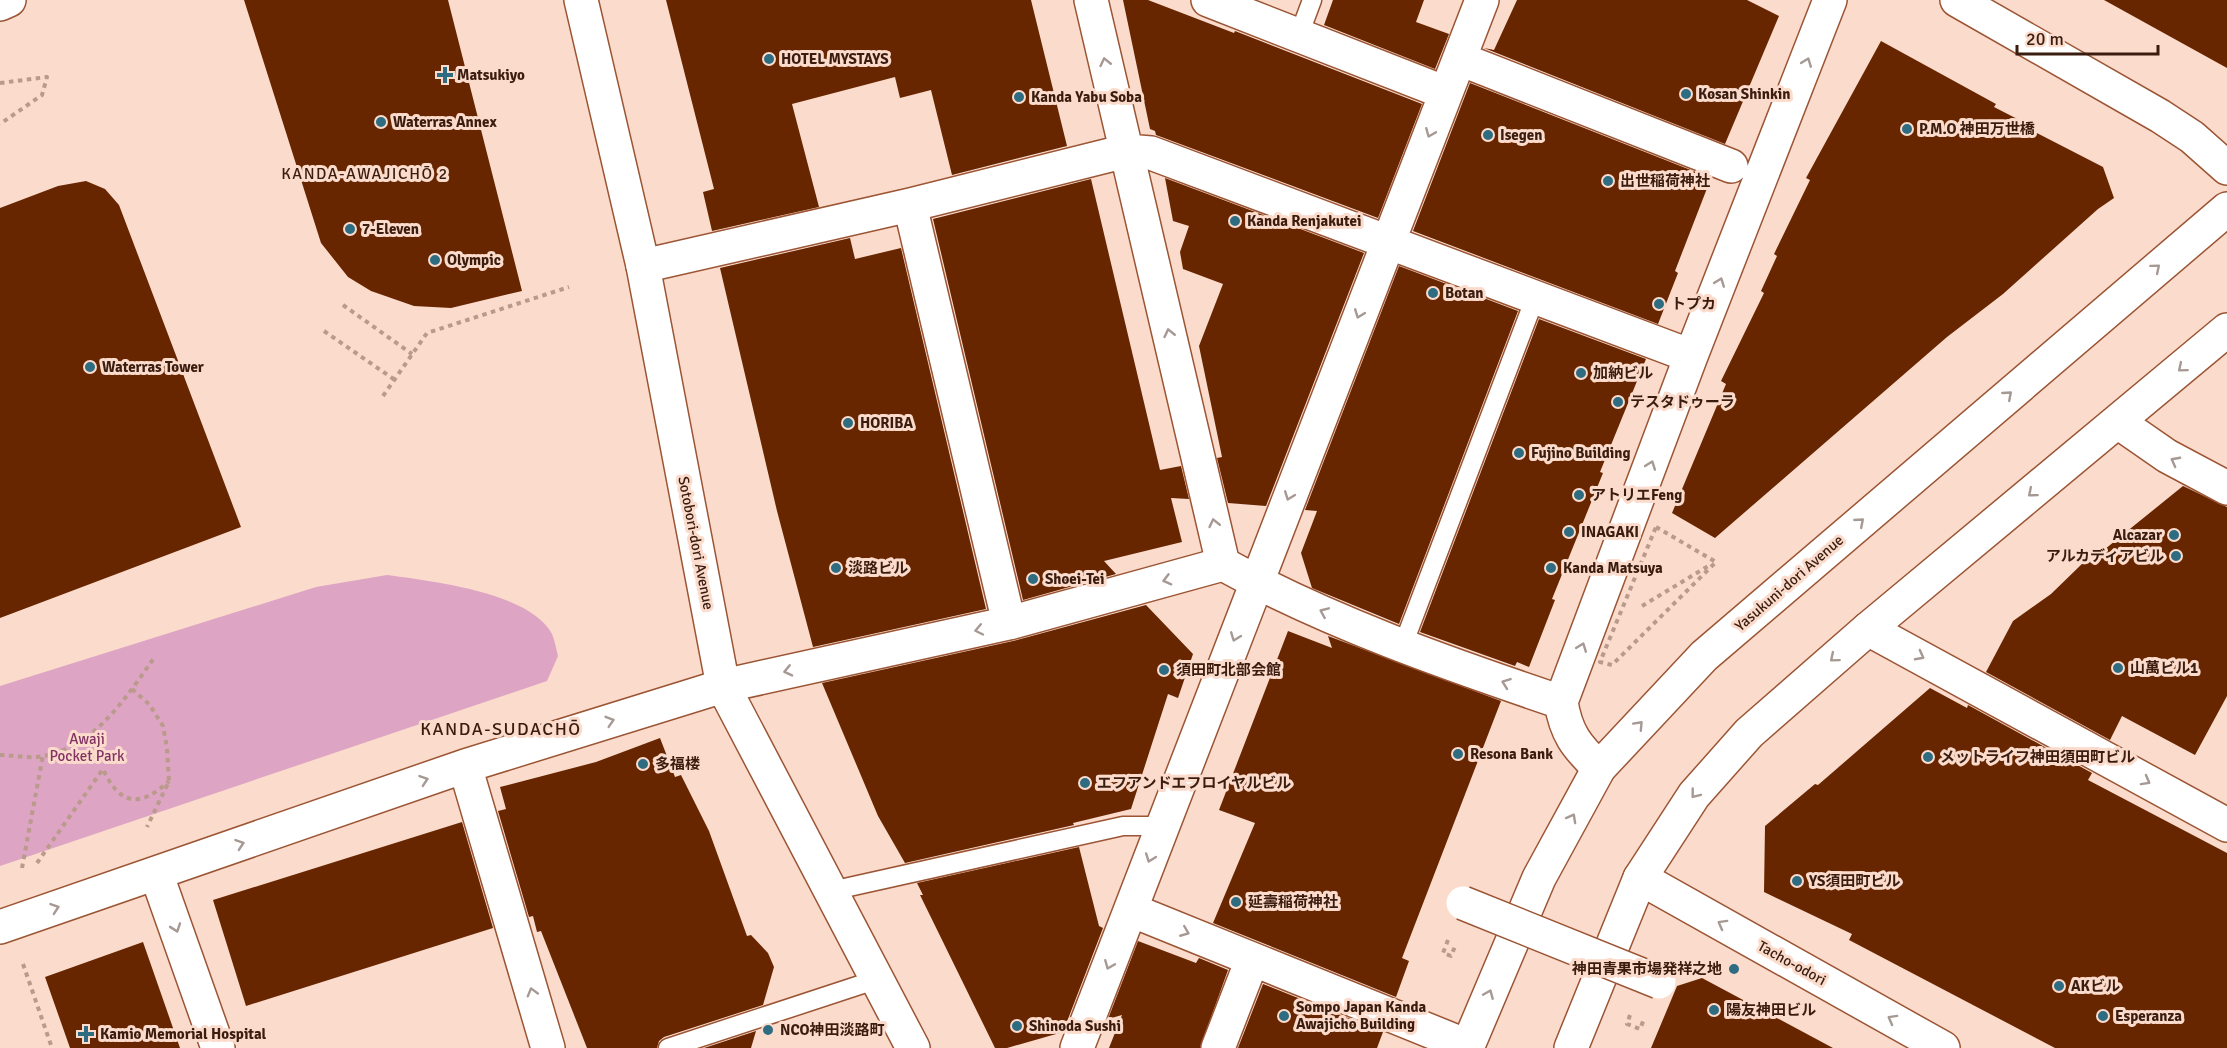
<svg xmlns="http://www.w3.org/2000/svg" width="2227" height="1048" font-family="Signika,'Noto Sans JP',sans-serif">
	<style>
		.green { fill: #dda4c3 }
		.building { fill: #672600 }
		.lines { fill: none; stroke-linecap: round; stroke-linejoin: round }
		.lane-casing { stroke: #9b5534; stroke-width: 21 }
		.street-casing { stroke: #9b5534; stroke-width: 36 }
		.secondary-casing { stroke: #9b5534; stroke-width: 36 }
		.primary-casing { stroke: #9b5534; stroke-width: 36 }
		.path { stroke: #b99a8b; stroke-width: 4; stroke-dasharray: 4.5 4.5; stroke-linecap: butt }
		.lane { stroke: #fff; stroke-width: 18 }
		.street { stroke: #fff; stroke-width: 33 }
		.secondary { stroke: #fff; stroke-width: 33 }
		.primary { stroke: #fff; stroke-width: 33 }
		.street-bridge-casing { stroke: #9b5534; stroke-width: 36; stroke-linecap: butt }
		.path-bridge { stroke: #b99a8b; stroke-width: 4; stroke-dasharray: 4.5 4.5; stroke-linecap: butt }
		.street-bridge { stroke: #fff; stroke-width: 33 }
		.oneway { stroke: #a69993 }
		.poi-dot { fill: #2e6c82; stroke: #fbdbcc; stroke-width: 2 }
		.labels { text-anchor: middle; dominant-baseline: central; stroke-width: 6; stroke-linejoin: round; paint-order: stroke }
		.poi-label { font-size: 15px; font-weight: bold; fill: #3a1d0f; stroke: #fbdbcc; text-anchor: start }
		.street-label { font-size: 15px; fill: #3a1d0f; stroke: #fbdbcc }
		.park-label { font-size: 15px; fill: #823364; stroke: #fbdbcc }
		.neighbourhood-label { font-size: 16px; letter-spacing: 1.5px; fill: #3a1d0f; stroke: #fbdbcc }
		.quarter-label { font-size: 18px; letter-spacing: 1.5px; fill: #3a1d0f; stroke: #fbdbcc }
	</style>
	<rect width="100%" height="100%" fill="#fbdbcc"/>
	<path class="green" d="M387 575C430 581 530 592 552 634 555 641 556 649 558 656L547 681 0 866V686L316 587Z"/>
	<path class="building" d="M244 0H448L522 291 451 308 414 306 371 291 348 277 321 243Z
		M666 0H1031L1067 146 952 175 931 90 900 98 895 77 792 104 819 207 712 231 703 192 714 189Z
		M1123 0H1148L1234 33 1235 31 1422 104 1378 218 1156 135 1155 131 1150 129Z
		M1333 0H1424L1416 22 1449 34 1435 69 1324 25Z
		M1517 0H1747L1779 16 1725 144 1484 48 1494 50Z
		M2104 0H2227V68Z
		M1881 41 1996 104 1994 107 2029 125 2027 128 2103 167 2114 198 2098 209 2003 294 1947 337 1715 538 1672 513 1726 384 1721 381 1764 293 1761 291 1777 256 1774 254 1810 180 1806 178Z
		M1470 83 1711 178 1675 271 1678 273 1658 324 1413 231Z
		M1165 178 1364 253 1266 506 1228 503 1217 458 1222 457 1199 346 1223 284 1183 269 1180 252 1189 226 1173 221Z
		M1091 179 1160 470 1181 466 1189 499 1171 498 1182 542 1104 561 1116 574 1023 600 933 219Z
		M86 181 105 189 119 205 241 527 0 618V208L58 186Z
		M850 238 855 259 901 248 986 609 813 647 777 511 720 268Z
		M1399 266 1518 311 1399 624 1312 588 1301 553 1317 511 1305 510Z
		M1539 319 1646 359 1600 472 1603 473 1552 599 1555 600 1529 667 1517 662 1515 666 1420 632Z
		M2183 486 2227 507V696L2195 755 2122 716 2110 740 1986 672 2013 621 2051 594 2086 560 2089 562Z
		M1146 605 1193 654 1178 698 1168 694 1131 809 1073 823 1074 825 905 863 878 816 822 683 1013 641Z
		M1288 631 1332 648 1328 636 1501 701 1402 958 1409 961 1396 997 1213 923 1255 823 1219 810Z
		M1930 688 1967 708 1968 705 2092 773 2088 780 2227 853V1048H2055L1849 940 1852 934 1764 892 1765 826 1815 784 1818 785Z
		M660 738 675 777 681 775 709 831 747 936 751 935 768 953 774 967 763 1005 664 1037 659 1041 657 1048H587L541 931 537 932 533 916 529 917 498 811 506 809 500 787 596 762Z
		M462 822 493 928 246 1006 213 900Z
		M1079 847 1099 926 1103 928 1063 1032 1007 1048H995L920 895H923L917 883Z
		M1138 941 1196 963 1199 958 1228 970 1200 1048H1109L1122 1015 1108 1019Z
		M143 942 180 1048H70L45 977Z
		M1702 978 1833 1048H1651L1677 986Z
		M1263 984 1383 1032 1377 1048H1238Z
		M756 1031 751 1048H704Z"/>
	<g class="lines">
		<g class="lane-casing">
			<path id="lane" d="M1299 35 1312 0
				M1403 645 1535 298
				M831 891 1123 826H1162
				M668 1048 878 979"/>
		</g>
		<g class="street-casing">
			<path id="street" d="M1091 0 1223 564C1328 622 1448 664 1561 702
				M1208 0 1446 93
				M0 4 9 0
				M1460 59 1731 166
				M910 205 1009 623
				M643 266 910 205 1126 151 1151 153 1691 356
				M2118 422 2167 456 2227 488
				M1868 629 2227 825
				M465 766 548 1048
				M1599 768C1576 746 1566 733 1561 702L1691 356 1830 0
				M156 873 218 1048
				M1640 878 1943 1048
				M1131 910 1467 1046
				M0 927 465 766 723 686 1009 623 1223 564
				M1077 1048 1482 0
				M1218 1048 1252 960"/>
		</g>
		<g class="secondary-casing">
			<path id="secondary" d="M581 0 643 266 723 686 913 1048
				M1957 0 2160 116 2192 137 2227 168"/>
		</g>
		<g class="primary-casing">
			<path id="primary" d="M1467 1048 1539 878 1599 768 1704 656 2227 209
				M1571 1048 1640 878 1694 795 1749 733 1868 629 2227 330"/>
		</g>
		<path class="path" d="M0 83 47 77 42 95 0 124
			M383 396 427 333 569 287
			M1656 527 1716 562 1612 665 1600 662Z
			M1642 606 1710 565
			M132 689 149 704 163 726 167 748 169 781 147 827
			M0 755C12 755 25 758 37 757 92 751 125 699 154 658
			M37 863 103 769C120 806 140 808 169 781
			M22 868 43 755
			M1448 940 1443 953 1451 956 1456 944
			M23 964 52 1048"/>
		<use href="#lane" class="lane"/>
		<use href="#street" class="street"/>
		<use href="#secondary" class="secondary"/>
		<use href="#primary" class="primary"/>
		<g class="street-bridge-casing">
			<path id="street-bridge" d="M1463 903 1659 982"/>
		</g>
		<path class="path-bridge" d="M343 305 412 354
			M324 331 395 380
			M1630 1015 1627 1024 1640 1029 1644 1019"/>
		<use href="#street-bridge" class="street-bridge"/>
	</g>
	<defs><path id="oneway-chevron" d="M-2-3.5L2.5 0L-2 3.5" fill="none" stroke-width="1.6" stroke-linecap="round" stroke-linejoin="round" transform="scale(1.5)"/></defs>
	<g class="oneway">
		<use href="#oneway-chevron" transform="translate(1105 62) rotate(-103)"/>
		<use href="#oneway-chevron" transform="translate(1807 62) rotate(-69)"/>
		<use href="#oneway-chevron" transform="translate(1430 133) rotate(112)"/>
		<use href="#oneway-chevron" transform="translate(2156 268) rotate(-40)"/>
		<use href="#oneway-chevron" transform="translate(1720 282) rotate(-69)"/>
		<use href="#oneway-chevron" transform="translate(1359 314) rotate(111)"/>
		<use href="#oneway-chevron" transform="translate(1169 333) rotate(-103)"/>
		<use href="#oneway-chevron" transform="translate(2182 368) rotate(140)"/>
		<use href="#oneway-chevron" transform="translate(2008 395) rotate(-41)"/>
		<use href="#oneway-chevron" transform="translate(2175 461) rotate(-152)"/>
		<use href="#oneway-chevron" transform="translate(1651 465) rotate(-70)"/>
		<use href="#oneway-chevron" transform="translate(2032 493) rotate(140)"/>
		<use href="#oneway-chevron" transform="translate(1289 496) rotate(111)"/>
		<use href="#oneway-chevron" transform="translate(1860 522) rotate(-41)"/>
		<use href="#oneway-chevron" transform="translate(1214 523) rotate(-103)"/>
		<use href="#oneway-chevron" transform="translate(1167 580) rotate(165)"/>
		<use href="#oneway-chevron" transform="translate(1324 612) rotate(-157)"/>
		<use href="#oneway-chevron" transform="translate(979 630) rotate(168)"/>
		<use href="#oneway-chevron" transform="translate(1235 637) rotate(111)"/>
		<use href="#oneway-chevron" transform="translate(1582 647) rotate(-69)"/>
		<use href="#oneway-chevron" transform="translate(1920 656) rotate(28)"/>
		<use href="#oneway-chevron" transform="translate(1834 658) rotate(140)"/>
		<use href="#oneway-chevron" transform="translate(788 671) rotate(167)"/>
		<use href="#oneway-chevron" transform="translate(1506 683) rotate(-160)"/>
		<use href="#oneway-chevron" transform="translate(610 721) rotate(-17)"/>
		<use href="#oneway-chevron" transform="translate(1639 725) rotate(-47)"/>
		<use href="#oneway-chevron" transform="translate(424 780) rotate(-19)"/>
		<use href="#oneway-chevron" transform="translate(2146 781) rotate(29)"/>
		<use href="#oneway-chevron" transform="translate(1695 794) rotate(128)"/>
		<use href="#oneway-chevron" transform="translate(1572 818) rotate(-61)"/>
		<use href="#oneway-chevron" transform="translate(240 844) rotate(-19)"/>
		<use href="#oneway-chevron" transform="translate(1150 858) rotate(110)"/>
		<use href="#oneway-chevron" transform="translate(55 908) rotate(-19)"/>
		<use href="#oneway-chevron" transform="translate(1722 924) rotate(-151)"/>
		<use href="#oneway-chevron" transform="translate(176 928) rotate(71)"/>
		<use href="#oneway-chevron" transform="translate(1185 932) rotate(22)"/>
		<use href="#oneway-chevron" transform="translate(1109 965) rotate(112)"/>
		<use href="#oneway-chevron" transform="translate(532 992) rotate(-106)"/>
		<use href="#oneway-chevron" transform="translate(1489 994) rotate(-67)"/>
		<use href="#oneway-chevron" transform="translate(1892 1019) rotate(-151)"/>
	</g>
	<g class="poi-dot">
		<circle cx="769" cy="59" r="6"/>
		<path d="M442 66h6v6h6v6h-6v6h-6v-6h-6v-6h6z"/>
		<circle cx="1686" cy="94" r="6"/>
		<circle cx="1019" cy="97" r="6"/>
		<circle cx="381" cy="122" r="6"/>
		<circle cx="1907" cy="129" r="6"/>
		<circle cx="1488" cy="135" r="6"/>
		<circle cx="1608" cy="181" r="6"/>
		<circle cx="1235" cy="221" r="6"/>
		<circle cx="350" cy="229" r="6"/>
		<circle cx="435" cy="260" r="6"/>
		<circle cx="1433" cy="293" r="6"/>
		<circle cx="1659" cy="304" r="6"/>
		<circle cx="90" cy="367" r="6"/>
		<circle cx="1581" cy="373" r="6"/>
		<circle cx="1618" cy="402" r="6"/>
		<circle cx="848" cy="423" r="6"/>
		<circle cx="1519" cy="453" r="6"/>
		<circle cx="1579" cy="495" r="6"/>
		<circle cx="1569" cy="532" r="6"/>
		<circle cx="2174" cy="535" r="6"/>
		<circle cx="2176" cy="556" r="6"/>
		<circle cx="836" cy="568" r="6"/>
		<circle cx="1551" cy="568" r="6"/>
		<circle cx="1033" cy="579" r="6"/>
		<circle cx="2118" cy="668" r="6"/>
		<circle cx="1164" cy="670" r="6"/>
		<circle cx="1458" cy="754" r="6"/>
		<circle cx="1928" cy="757" r="6"/>
		<circle cx="643" cy="764" r="6"/>
		<circle cx="1085" cy="783" r="6"/>
		<circle cx="1797" cy="881" r="6"/>
		<circle cx="1236" cy="902" r="6"/>
		<circle cx="1734" cy="969" r="6"/>
		<circle cx="2059" cy="986" r="6"/>
		<circle cx="1714" cy="1010" r="6"/>
		<circle cx="1284" cy="1016" r="6"/>
		<circle cx="2103" cy="1016" r="6"/>
		<circle cx="1017" cy="1026" r="6"/>
		<circle cx="768" cy="1030" r="6"/>
		<path d="M83 1025h6v6h6v6h-6v6h-6v-6h-6v-6h6z"/>
	</g>
	<g class="labels">
		<g class="poi-label">
			<text x="781" y="59">HOTEL MYSTAYS</text>
			<text x="457" y="75">Matsukiyo</text>
			<text x="1698" y="94">Kosan Shinkin</text>
			<text x="1031" y="97">Kanda Yabu Soba</text>
			<text x="393" y="122">Waterras Annex</text>
			<text x="1919" y="129">P.M.O 神田万世橋</text>
			<text x="1500" y="135">Isegen</text>
			<text x="1620" y="181">出世稲荷神社</text>
			<text x="1247" y="221">Kanda Renjakutei</text>
			<text x="362" y="229">7-Eleven</text>
			<text x="447" y="260">Olympic</text>
			<text x="1445" y="293">Botan</text>
			<text x="1671" y="304">トプカ</text>
			<text x="102" y="367">Waterras Tower</text>
			<text x="1593" y="373">加納ビル</text>
			<text x="1630" y="402">テスタドゥーラ</text>
			<text x="860" y="423">HORIBA</text>
			<text x="1531" y="453">Fujino Building</text>
			<text x="1591" y="495">アトリエFeng</text>
			<text x="1581" y="532">INAGAKI</text>
			<text x="2162" y="535" text-anchor="end">Alcazar</text>
			<text x="2164" y="556" text-anchor="end">アルカディアビル</text>
			<text x="848" y="568">淡路ビル</text>
			<text x="1563" y="568">Kanda Matsuya</text>
			<text x="1045" y="579">Shoei-Tei</text>
			<text x="2130" y="668">山萬ビル1</text>
			<text x="1176" y="670">須田町北部会館</text>
			<text x="1470" y="754">Resona Bank</text>
			<text x="1940" y="757">メットライフ神田須田町ビル</text>
			<text x="655" y="764">多福楼</text>
			<text x="1097" y="783">エフアンドエフロイヤルビル</text>
			<text x="1809" y="881">YS須田町ビル</text>
			<text x="1248" y="902">延壽稲荷神社</text>
			<text x="1722" y="969" text-anchor="end">神田青果市場発祥之地</text>
			<text x="2071" y="986">AKビル</text>
			<text x="1296" y="1007">Sompo Japan Kanda<tspan x="1296" dy="17">Awajicho Building</tspan></text>
			<text x="1726" y="1010">陽友神田ビル</text>
			<text x="2115" y="1016">Esperanza</text>
			<text x="1029" y="1026">Shinoda Sushi</text>
			<text x="780" y="1030">NCO神田淡路町</text>
			<text x="100" y="1034">Kamio Memorial Hospital</text>
		</g>
		<g class="street-label">
			<text transform="translate(696 543) rotate(79)">Sotobori-dori Avenue</text>
			<text transform="translate(1789 583) rotate(-41)">Yasukuni-dori Avenue</text>
			<text transform="translate(1792 963) rotate(29)">Tacho-odori</text>
		</g>
		<g class="park-label">
			<text x="87" y="739">Awaji<tspan x="87" dy="17">Pocket Park</tspan></text>
		</g>
		<g class="neighbourhood-label">
			<text x="365" y="174">KANDA-AWAJICHŌ 2</text>
		</g>
		<g class="quarter-label">
			<text x="501" y="729">KANDA-SUDACHŌ</text>
		</g>
	</g>
	<path d="M2017 45v9h141v-9" fill="none" stroke="#3a1d0f" stroke-width="3"/>
	<text x="2026" y="45" font-size="18" fill="#3a1d0f" stroke="#fbdbcc" stroke-width="4.5" paint-order="stroke">20 m</text>
</svg>
